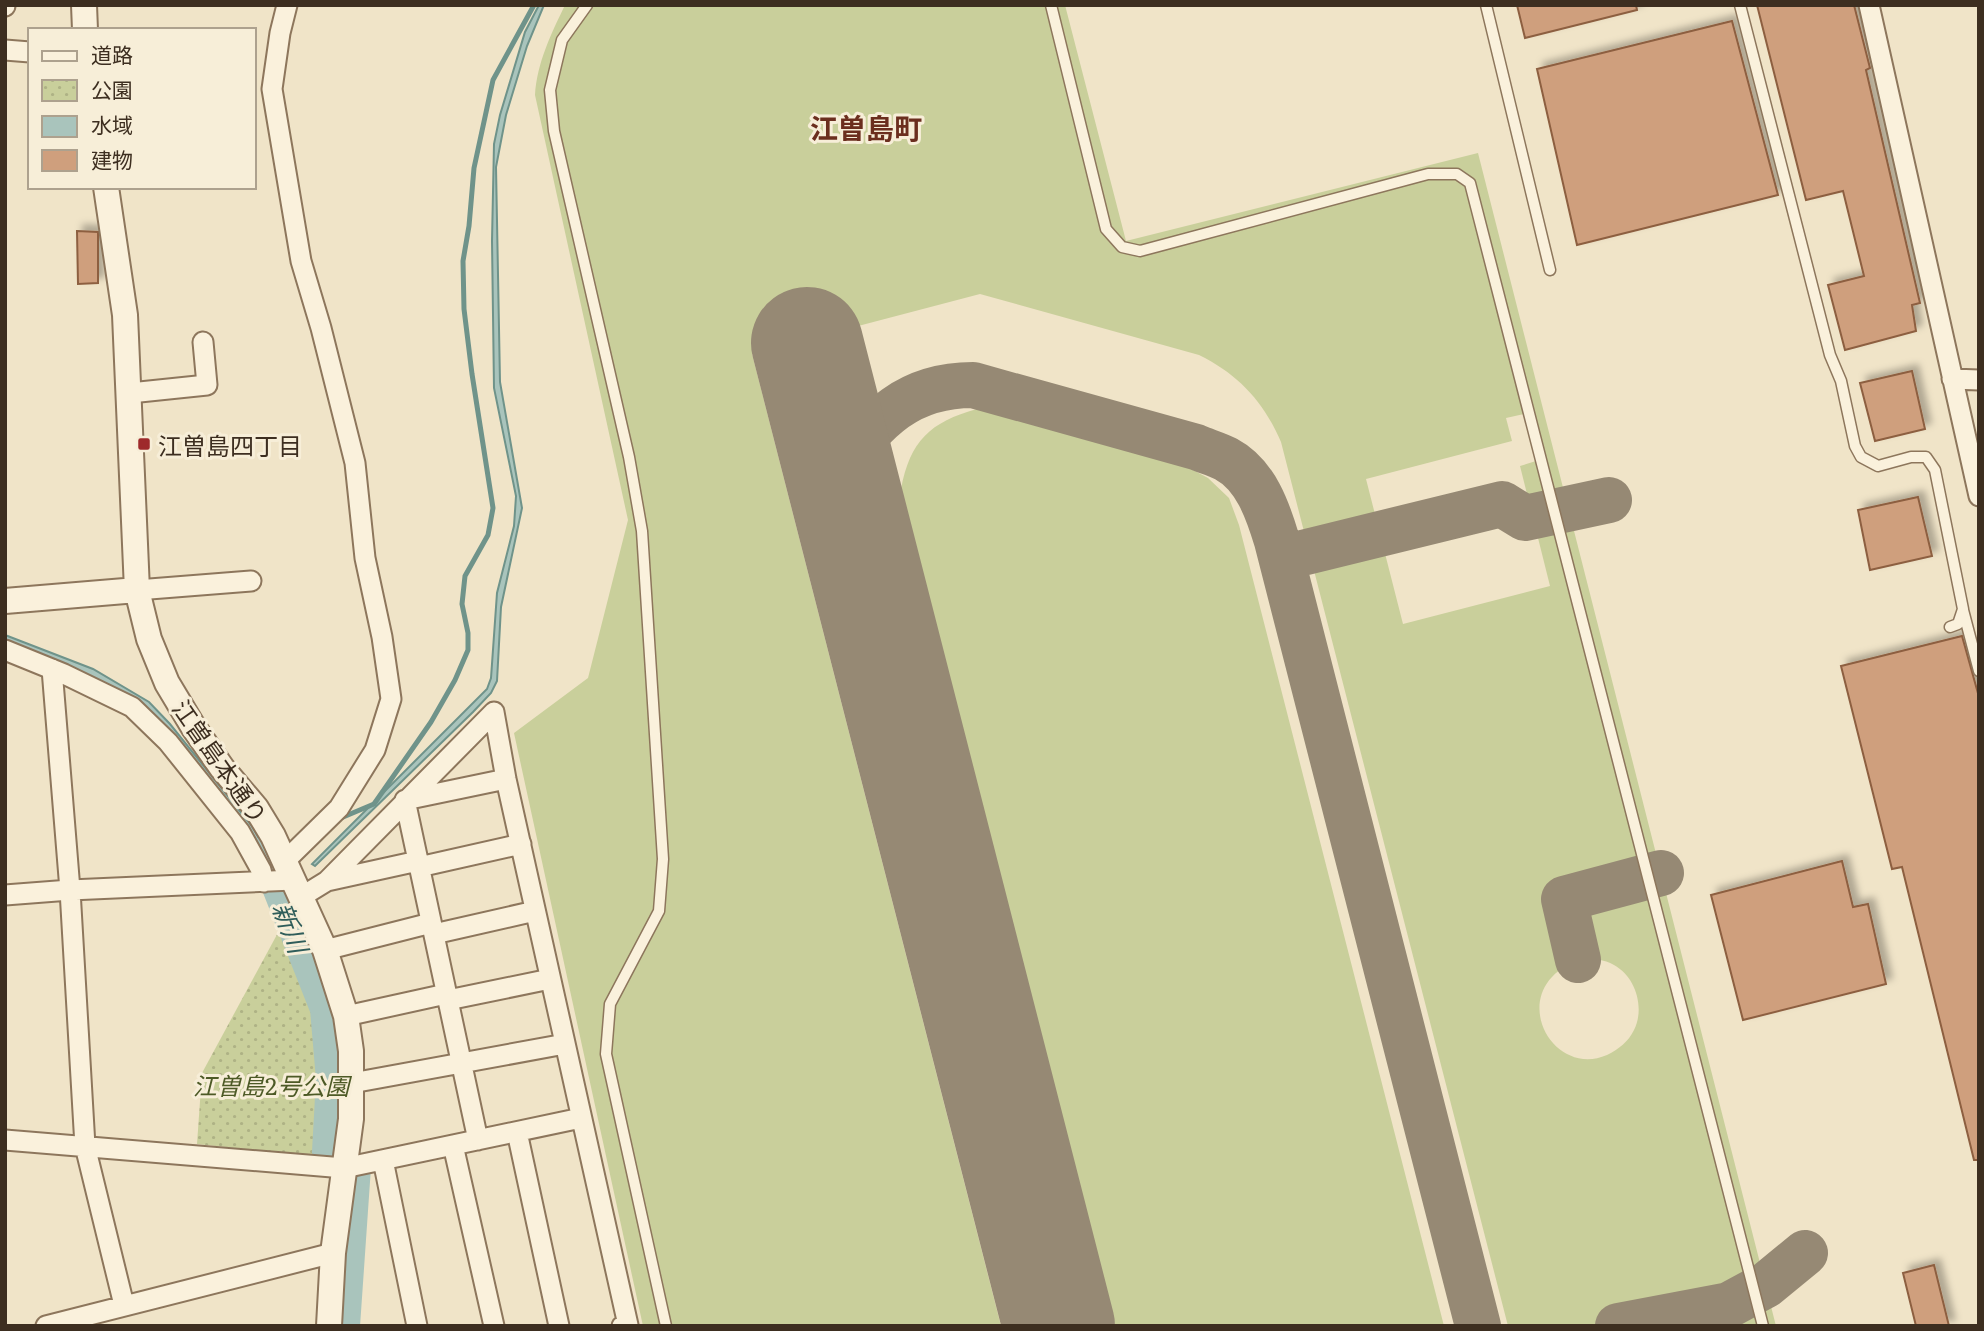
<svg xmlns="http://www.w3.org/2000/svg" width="1984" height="1331" font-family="Literata,'Noto Sans JP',serif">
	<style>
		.grass { fill: #c9cf9b; fill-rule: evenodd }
		.park { fill: url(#park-dots) }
		.water { fill: #a9c4bc; stroke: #6f938a; stroke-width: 2 }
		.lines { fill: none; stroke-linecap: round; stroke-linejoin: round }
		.stream { stroke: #6f938a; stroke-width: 5 }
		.river { stroke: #a9c4bc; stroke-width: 30 }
		.taxiway { stroke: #968974; stroke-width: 46 }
		.runway { stroke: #968974; stroke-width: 112 }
		.building { fill: #cf9f7d; stroke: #8d5f41; stroke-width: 2; filter: url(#shadow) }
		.service-casing { stroke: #8d765c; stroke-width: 13 }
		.minor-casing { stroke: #8d765c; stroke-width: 23 }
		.tertiary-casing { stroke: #8d765c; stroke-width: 28 }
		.service { stroke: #faf1dc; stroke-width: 10 }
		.minor { stroke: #faf1dc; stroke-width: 19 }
		.tertiary { stroke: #faf1dc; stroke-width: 24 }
		.poi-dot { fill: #9e2a2b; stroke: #f7eed8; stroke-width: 2.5 }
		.labels { text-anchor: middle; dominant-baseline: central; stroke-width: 6; stroke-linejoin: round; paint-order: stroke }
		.poi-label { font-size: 24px; fill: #3d2e20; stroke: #f7eed8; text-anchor: start }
		.street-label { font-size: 24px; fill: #3d2e20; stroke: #f7eed8 }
		.park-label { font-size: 24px; font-style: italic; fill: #4d5a26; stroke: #f7eed8 }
		.water-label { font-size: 26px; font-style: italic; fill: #2f5d5a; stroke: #f7eed8 }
		.quarter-label { font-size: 28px; font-weight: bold; fill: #6b2e1e; stroke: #f7eed8 }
	</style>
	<defs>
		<pattern id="park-dots" width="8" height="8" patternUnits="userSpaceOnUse" patternTransform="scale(1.75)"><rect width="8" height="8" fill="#c9cf9b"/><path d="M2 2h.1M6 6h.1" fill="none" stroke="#aeb285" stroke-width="1.8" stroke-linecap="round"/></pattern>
		<filter id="shadow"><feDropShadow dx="6" dy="-6" stdDeviation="3.5" flood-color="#0004"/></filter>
	</defs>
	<rect width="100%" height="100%" fill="#f0e4c8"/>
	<path class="grass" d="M565 5H1065L1126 241 1478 153 1776 1326H1508L1281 442C1264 402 1238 374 1199 355L980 294 752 354 1001 1326H643L514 733 588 678 628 520 535 95C537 63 551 34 565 5ZM1524 414 1536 461 1520 466 1550 586 1403 624 1366 479 1512 441 1506 418ZM1582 959C1593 959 1604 959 1614 965 1636 977 1645 1008 1634 1030 1628 1042 1619 1049 1607 1055 1549 1080 1502 985 1582 959Z
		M977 409 1000 412 1184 465 1208 478 1229 498 1239 525 1444 1326H1115L901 489C910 441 930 422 977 409Z"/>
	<path class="park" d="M293 905 334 1017 339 1073 331 1158 197 1144 202 1073Z"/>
	<path class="water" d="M539 5H544L527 46 506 115 496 167 500 382 522 508 501 607 497 681 491 693 473 712 315 866 312 864 487 689 491 678 497 593 514 526 516 496 494 388 492 241 494 144 500 115 525 32Z
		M5 635 93 669 149 702 170 724 252 826 268 854 261 858 164 729 5 643Z
		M289 901C313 952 334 1005 339 1061 340 1079 337 1098 336 1115H328C329 1101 332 1086 331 1071 329 1011 305 958 284 903Z"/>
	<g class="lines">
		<path class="stream" d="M336 820 374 804 431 722 455 680 468 650V633L462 604 465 576 488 535 493 508 472 374 464 309 463 261 469 226 474 168 493 80 534 5"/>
		<path class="river" d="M263 852 325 1009 331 1079 327 1152 356 1167 345 1326"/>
		<path class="taxiway" d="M839 468C877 419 907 385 973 385L1196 447C1205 451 1216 454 1226 459 1256 475 1268 511 1277 541L1478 1326
			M1282 558 1502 504 1525 518 1609 500
			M1578 960 1564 899 1661 873
			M1618 1326 1729 1305 1766 1285 1805 1253"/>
		<path class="runway" d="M807 343 1059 1326"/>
	</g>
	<path class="building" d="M1517 5H1636L1637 10 1525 38Z
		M1757 5H1854L1870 68 1866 70 1920 303 1912 305 1916 331 1845 350 1828 285 1864 276 1843 191 1806 200Z
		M1732 21 1778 195 1577 245 1537 69Z
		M77 231 98 232V283L78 284Z
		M1912 371 1925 429 1875 441 1860 383Z
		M1918 497 1932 556 1870 570 1858 510Z
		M1962 636 1979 697V1160H1974L1902 867 1892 869 1841 666Z
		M1842 861 1853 907 1868 904 1886 984 1743 1020 1711 895Z
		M1934 1265 1949 1326H1916L1903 1273Z"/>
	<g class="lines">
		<g class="service-casing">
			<path id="service" d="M587 5 562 40 550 90 554 131 629 457 642 531 663 859 659 911 610 1004 606 1054 666 1326
				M1051 5 1106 229 1122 247 1140 251 1428 174H1457L1470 183 1763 1326
				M1486 5 1550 270
				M1740 5 1830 355 1841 381 1855 446 1861 457 1878 466 1911 457H1926L1935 470 1963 609 1958 624 1950 627
				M1963 610 1979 671"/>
		</g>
		<g class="minor-casing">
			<path id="minor" d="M1869 5 1979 496
				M5 6V5
				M5 50 30 52
				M1952 379 1979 380
				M130 393 207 385 203 342
				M137 590 251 581
				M5 650 64 674 132 707 168 742 240 832 261 870 264 882
				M52 669 70 890 85 1146 124 1305
				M285 861 339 808 375 750 391 699 382 637 365 558 355 463 321 328 301 261 272 89 280 33 287 5
				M419 867 521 844
				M327 881 418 861
				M5 895 70 890 293 880
				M301 897 327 881 494 712 506 779 628 1325 622 1326
				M434 934 535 911
				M325 950 431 923
				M448 1000 550 979
				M346 1016 446 994
				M352 1083 565 1044
				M517 1132 559 1326
				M5 1140 344 1168 581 1118
				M478 1140 405 800 506 779
				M453 1145 494 1326
				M383 1160 417 1326
				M46 1326 333 1253"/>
		</g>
		<g class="tertiary-casing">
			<path id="tertiary" d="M84 5 85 30
				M106 187 125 315 137 590 149 639 167 683 194 728 222 768 256 808 273 836 325 950 346 1016 351 1051V1119L333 1253 329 1326
				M5 601 137 590"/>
		</g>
		<use href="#service" class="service"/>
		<use href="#minor" class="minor"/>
		<use href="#tertiary" class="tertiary"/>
	</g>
	<rect class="poi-dot" x="137" y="437" width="14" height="14" rx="3.5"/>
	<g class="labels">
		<g class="poi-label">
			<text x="158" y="444">江曽島四丁目</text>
		</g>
		<g class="street-label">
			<text transform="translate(221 761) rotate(55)">江曽島本通り</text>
		</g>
		<g class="park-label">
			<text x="271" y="1084">江曽島2号公園</text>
		</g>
		<g class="water-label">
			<text transform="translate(292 927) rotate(69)">新川</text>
		</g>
		<g class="quarter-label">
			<text x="866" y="127">江曽島町</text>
		</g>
	</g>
	<rect width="1984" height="1331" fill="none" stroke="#3d2e20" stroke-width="14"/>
	<rect x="28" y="28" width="228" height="161" fill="#f7eed8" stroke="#ada18e" stroke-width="2"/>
	<rect x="42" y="51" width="35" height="10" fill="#faf1dc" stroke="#ada18e" stroke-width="2"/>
	<text x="91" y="63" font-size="21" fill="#3d2e20">道路</text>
	<rect x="42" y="80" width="35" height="21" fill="url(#park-dots)" stroke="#ada18e" stroke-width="2"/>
	<text x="91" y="98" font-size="21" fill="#3d2e20">公園</text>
	<rect x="42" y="116" width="35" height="21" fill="#a9c4bc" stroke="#ada18e" stroke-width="2"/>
	<text x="91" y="133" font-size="21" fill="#3d2e20">水域</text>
	<rect x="42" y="150" width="35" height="21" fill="#cf9f7d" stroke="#ada18e" stroke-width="2"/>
	<text x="91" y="168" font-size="21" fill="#3d2e20">建物</text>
</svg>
